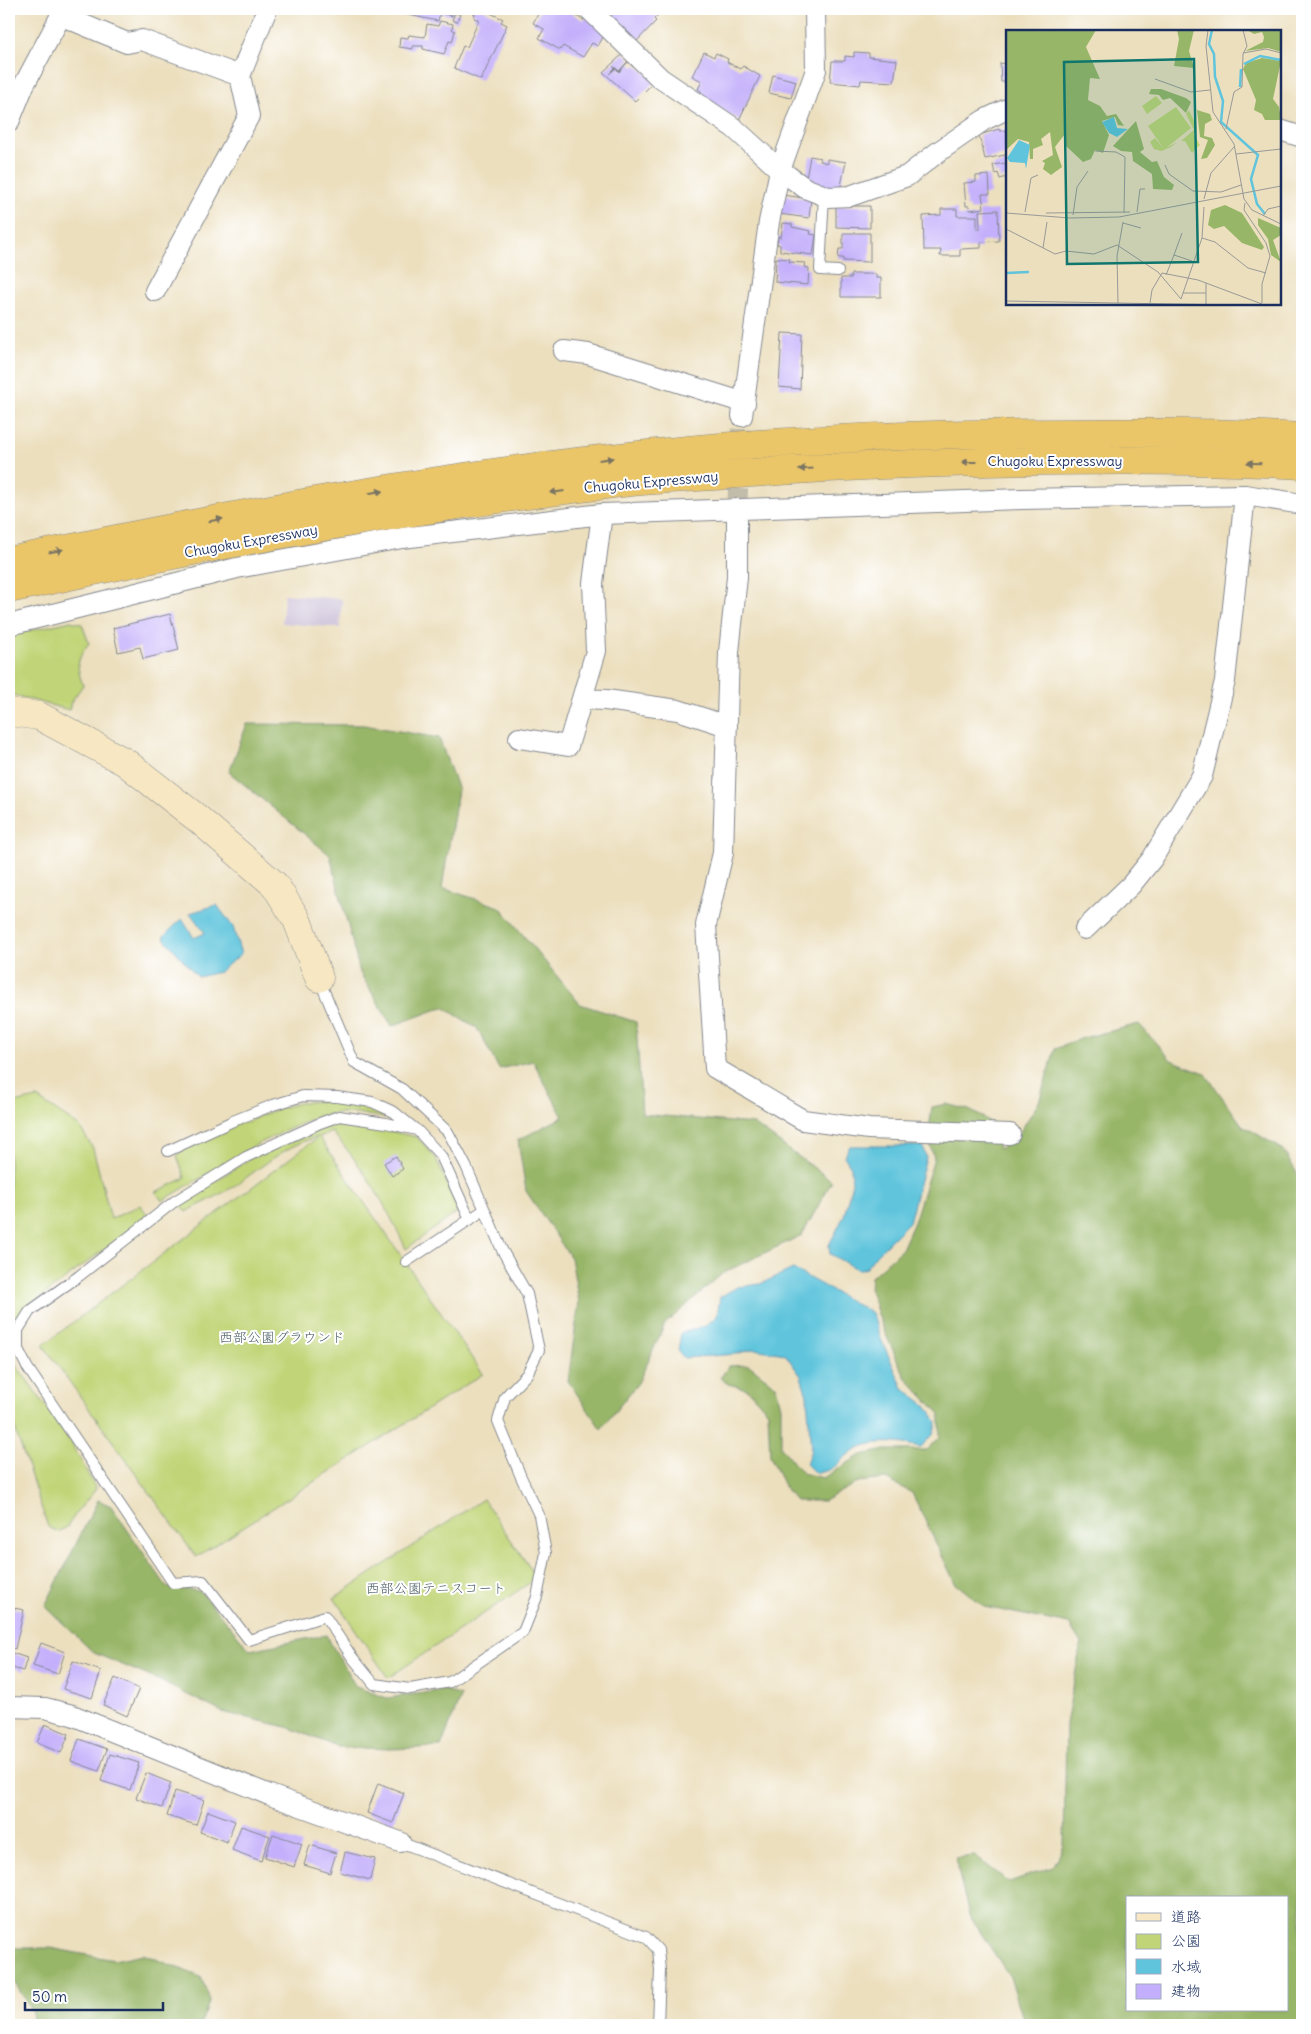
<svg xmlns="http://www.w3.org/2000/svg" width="1311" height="2034" font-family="Delius,'Klee One',sans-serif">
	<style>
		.industrial { fill: #cabfd7 }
		.green { fill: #c1d578; stroke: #6e826b }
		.forest { fill: #98b668; stroke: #5a7263; fill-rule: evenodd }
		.water { fill: #5fc4dc; stroke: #3d7a9d }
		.building { fill: #c3affb }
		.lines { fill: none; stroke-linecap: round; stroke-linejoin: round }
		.street-tunnel { stroke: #c2bcab; stroke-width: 20; stroke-dasharray: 20 10; stroke-linecap: butt }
		.lane-casing { stroke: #84878e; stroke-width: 12 }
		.street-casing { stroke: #84878e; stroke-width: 22 }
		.secondary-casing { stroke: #84878e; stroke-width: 29 }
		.highway-casing { stroke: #84878e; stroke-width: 29 }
		.lane { stroke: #fff; stroke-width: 10 }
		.street { stroke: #fff; stroke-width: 20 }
		.secondary { stroke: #f7e8c3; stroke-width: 28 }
		.highway { stroke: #ebc669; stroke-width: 28 }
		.oneway { fill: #797363 }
		.labels { text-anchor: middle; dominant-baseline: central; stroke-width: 4; stroke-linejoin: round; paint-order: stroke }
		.street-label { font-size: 14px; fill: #1b2f5e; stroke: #fff }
		.park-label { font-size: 14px; fill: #4d6166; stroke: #fff }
		.inset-river { fill: none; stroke: #5fc4dc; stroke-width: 2.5 }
		.inset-road { fill: none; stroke: #989998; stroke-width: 1 }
		.view { fill: #0f766e; fill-opacity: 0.15; stroke: #0f766e; stroke-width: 2.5 }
		.inset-edge { fill: none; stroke: #1b2f5e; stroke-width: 2.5 }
	</style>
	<rect width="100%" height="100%" fill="#fff"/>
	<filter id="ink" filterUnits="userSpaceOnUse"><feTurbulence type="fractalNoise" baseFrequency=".02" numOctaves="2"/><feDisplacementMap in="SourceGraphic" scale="10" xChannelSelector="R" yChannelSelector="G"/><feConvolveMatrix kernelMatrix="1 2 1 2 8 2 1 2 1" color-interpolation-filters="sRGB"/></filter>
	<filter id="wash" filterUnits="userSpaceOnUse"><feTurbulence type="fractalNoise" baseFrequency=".0096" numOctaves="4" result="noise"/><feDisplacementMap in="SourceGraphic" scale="20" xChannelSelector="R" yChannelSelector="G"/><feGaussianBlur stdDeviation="1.12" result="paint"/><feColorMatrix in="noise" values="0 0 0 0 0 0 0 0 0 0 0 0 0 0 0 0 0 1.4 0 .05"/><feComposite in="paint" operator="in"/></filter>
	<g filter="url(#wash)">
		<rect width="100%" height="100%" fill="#ecdfbe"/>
		<path class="industrial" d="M284 594 342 599 340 628 282 623Z"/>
		<path class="green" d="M71 621 82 624 89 643C76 660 76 667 83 685L71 702 69 710 9 694V635Z
			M37 1098 79 1126 93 1148 111 1219 140 1205 149 1216 37 1300C13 1321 10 1323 9 1355L70 1440 96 1489 77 1512 67 1527 58 1532 48 1527 9 1411V1287L17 1278 9 1267V1104Z
			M340 1101 370 1108 398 1120 356 1113H335L313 1118 258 1144 162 1201 156 1192 185 1178 177 1156 182 1149 206 1140 230 1126 246 1122 279 1108 304 1102Z
			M347 1122 417 1137 436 1158 459 1211 406 1249C387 1207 364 1167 332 1132L319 1137 483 1374 196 1557 43 1345 318 1137C286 1144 259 1170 231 1188 217 1197 201 1204 186 1212L180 1203 253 1157 321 1129Z
			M483 1499 537 1578 388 1678 334 1598Z"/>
		<path class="forest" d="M247 724 364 725 439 738 458 790 442 888 500 907 580 1004 636 1022 642 1114 754 1124 832 1181 802 1235 723 1273 665 1324 638 1383 601 1429 568 1381 579 1302 571 1258 526 1191 518 1140 563 1117 533 1061 499 1069 477 1028 443 1007 392 1026 360 973 330 855 229 772Z
			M1139 1024 1171 1060 1205 1073 1242 1125 1282 1149 1302 1181V1268L1294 1297 1302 1304V2025H1025L1010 1977 969 1915 955 1858 975 1856 1009 1882 1053 1867 1064 1846 1066 1724 1081 1643 1069 1624 985 1607 955 1583 912 1493 886 1479 858 1482 824 1501H796L785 1488 770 1456 768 1412 747 1389 728 1384 720 1378 729 1366 749 1365 776 1386 781 1407V1447L802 1473 823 1478 861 1455 886 1450H927L940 1437V1414L905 1377 882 1326 870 1290 871 1277 902 1249 914 1222 934 1158 928 1137 932 1107 946 1104 969 1110 986 1119 993 1125 999 1149 1014 1141 1039 1102 1055 1049 1083 1038ZM1127 1898H1287V2010H1127Z
			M98 1500 111 1506 167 1587 200 1591 250 1650 326 1635 356 1687 387 1698 445 1690 461 1696 441 1747 390 1749 338 1747 287 1727 222 1712 158 1680 94 1653 45 1606Z
			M10 1948H50L114 1960 143 1954 201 1977 210 2000 200 2025H32L33 2013 13 1980Z"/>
		<path class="water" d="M217 905 233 927 241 954 219 972 198 977 163 937 182 919 194 938 205 933 190 913Z
			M850 1146H923L926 1157 909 1222 876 1255 866 1268 858 1270 830 1254 829 1245 844 1216 852 1183 851 1167 844 1156Z
			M793 1269 872 1313 881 1339 903 1388 926 1405 937 1422 933 1435 921 1447C897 1442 869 1438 849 1454 833 1466 837 1470 815 1473L806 1464 811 1450 807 1396 801 1376 785 1354 754 1349 736 1354 684 1358 678 1351 681 1333 705 1326 717 1316 720 1297 737 1287 760 1284Z"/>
		<g id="blocks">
			<path class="building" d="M399 9H453L452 16 440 13 438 21 398 13Z
				M473 9H482L503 19 501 22 507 25 481 80 454 68 463 46 467 47 479 20 474 18 475 14 472 12Z
				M541 9H565L583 20 586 17 606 32 598 46 592 43 583 57 563 46 560 50 539 38 544 29 533 23Z
				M601 9H660L662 11 654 19 656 21 636 42Z
				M455 13 460 14 457 22 452 20Z
				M440 21 453 24 452 29 455 31 452 42 449 41 444 54 423 49V46H413V49L399 47 400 37 408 38 409 35 425 37 427 24 438 26Z
				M704 52 714 57 716 53 728 59 727 62 740 69 743 66 760 76 739 120 699 96 702 92 698 89 702 81 692 76Z
				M854 52 869 53V57L897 60 894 82 861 80 860 85 830 82 832 61H845V56L854 57Z
				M624 53 630 59 619 71 613 66 615 68 609 74 616 68 619 72 628 62 633 67 636 65 655 81 635 101 603 72Z
				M1000 63 1007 64V82H1001Z
				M773 75 796 81 791 98 769 93Z
				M999 129 1000 131 1007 130V160L1005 155 985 159 979 135Z
				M810 156 821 158 820 161 827 163V159L846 162 840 190 820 186 806 179Z
				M1006 163 1007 177 1000 179 998 173 995 174 993 165Z
				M989 175 990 194H982L984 208 970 210 969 206H966L964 183 976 182V176Z
				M782 195 811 199 809 218 779 214Z
				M836 206H870V228L836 227Z
				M941 209H957V216H977V229H980L979 211 998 210 999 241 981 242V248L960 249V256H940L941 250H924L923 216 941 215Z
				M783 223 792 224V227L811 231 810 234 816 235 813 255 780 251V245L777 244 778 237H781Z
				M843 233H870V262L843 261V258H838L839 249H843Z
				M776 258 790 259 789 262 805 263 804 267 809 268 808 285 775 282Z
				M851 274H876V278H881V297H841V278H851Z
				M782 333 802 334 800 389 779 387Z
				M170 614 179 650 143 659 140 647 118 652 113 628Z
				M396 1156 403 1169 392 1176 384 1163Z
				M9 1607 24 1610 15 1649 9 1647Z
				M41 1643 65 1652 58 1674 33 1666Z
				M9 1652 27 1658 23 1671 9 1667Z
				M73 1661 101 1671 92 1698 63 1689Z
				M115 1678 139 1689 127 1716 103 1705Z
				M45 1724 69 1734 61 1753 37 1743Z
				M79 1739 107 1749 99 1771 71 1761Z
				M110 1754 139 1763 130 1790 101 1781Z
				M146 1773 171 1783 162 1808 136 1798Z
				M378 1783 404 1793 393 1823 367 1813Z
				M175 1791 204 1800 196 1825 167 1816Z
				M208 1811 235 1821 227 1842 200 1832Z
				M241 1826 270 1836 261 1861 232 1850Z
				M273 1834 302 1844 294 1867 265 1857Z
				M310 1845 336 1853 330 1873 304 1865Z
				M345 1852 375 1859 370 1880 340 1872Z"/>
		</g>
	</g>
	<g filter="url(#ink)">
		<use href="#blocks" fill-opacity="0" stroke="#84878e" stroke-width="1"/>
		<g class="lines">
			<path class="street-tunnel" d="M737 509 742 416"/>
			<g class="lane-casing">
				<path id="lane" d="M824 195 820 270 838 271
					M319 979 354 1062 402 1089 448 1132 466 1166 502 1250 527 1294 539 1350 527 1374 505 1397 498 1421 521 1477 539 1515 546 1553 537 1597 523 1632 450 1682 410 1689 374 1684 352 1657 325 1616 249 1640 203 1581 173 1583 27 1367 18 1349V1330L30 1311 79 1276 175 1201 246 1157 320 1123 339 1116 386 1123 417 1130 441 1156 470 1220
					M168 1151 233 1121 273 1105 303 1096 337 1097 372 1102 394 1112 415 1129
					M406 1262 484 1210
					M400 1842 646 1937 658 1950 660 1970 658 2025"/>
			</g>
			<g class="street-casing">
				<path id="street" d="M589 9 660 78 734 128 780 170 805 188 828 197 850 196 907 176 938 152 984 120 1007 109
					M60 15 127 43 142 40 240 76 249 116 155 291
					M240 76 267 9
					M9 122 24 85 59 19 62 9
					M1280 130 1302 137
					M564 351 588 354 745 403
					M742 416 769 222 780 170 816 70 815 9
					M737 509V577L729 652 723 853 706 925 715 1068 803 1120 869 1129 1010 1134
					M9 625 237 568 402 538 602 514 1021 499 1245 495 1302 504
					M582 699 606 700 678 710 727 726
					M519 738 568 746 596 651 593 583 602 514
					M1085 929 1131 885 1152 859 1202 776 1225 681 1245 495
					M9 1707 45 1708 72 1715 267 1794 400 1842"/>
			</g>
			<g class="secondary-casing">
				<path id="secondary" d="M9 712 39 716 125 762 197 818 275 885 297 920 319 978"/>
			</g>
			<g class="highway-casing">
				<path id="highway" d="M9 561C214 518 420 478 629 456 772 440 916 433 1060 433 1141 432 1222 432 1302 437
					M9 589C211 545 416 507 622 483 656 479 691 478 726 475 835 466 944 462 1053 461 1136 460 1220 460 1302 465"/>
			</g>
			<use href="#lane" class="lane"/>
			<use href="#street" class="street"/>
			<use href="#secondary" class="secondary"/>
			<use href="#highway" class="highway"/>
		</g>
		<defs><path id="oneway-solid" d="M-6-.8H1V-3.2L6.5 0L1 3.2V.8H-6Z" transform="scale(1.25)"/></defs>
		<g class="oneway">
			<use href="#oneway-solid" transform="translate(606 459) rotate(-8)"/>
			<use href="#oneway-solid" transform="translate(969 462) rotate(180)"/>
			<use href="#oneway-solid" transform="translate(1254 463) rotate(-179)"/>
			<use href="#oneway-solid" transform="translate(806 469) rotate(177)"/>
			<use href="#oneway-solid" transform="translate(376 492) rotate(-9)"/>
			<use href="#oneway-solid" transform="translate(557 492) rotate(173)"/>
			<use href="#oneway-solid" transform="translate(216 520) rotate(-11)"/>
			<use href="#oneway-solid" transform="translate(56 551) rotate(-12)"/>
		</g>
	</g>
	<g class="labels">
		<g class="street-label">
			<text x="1055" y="461">Chugoku Expressway</text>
			<text transform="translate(651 482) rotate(-5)">Chugoku Expressway</text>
			<text transform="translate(251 541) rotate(-10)">Chugoku Expressway</text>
		</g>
		<g class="park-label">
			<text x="282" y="1337">西部公園グラウンド</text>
			<text x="436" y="1588">西部公園テニスコート</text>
		</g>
	</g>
	<g transform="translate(1006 30)">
		<rect width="275" height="275" fill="#ecdfbe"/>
		<path d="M150 66 156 73 141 84 136 76ZM170 77 185 98 160 118 171 112 165 117 155 121 148 119 144 112 149 108 158 119 142 96ZM183 80 191 98 188 105 194 115 186 123 179 111H175L188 100 180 84Z" fill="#c1d578"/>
		<path d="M0 0H90L80 17 94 49 84 48 82 70 94 76 101 86 110 84 118 96 112 95 109 87 96 91 103 105 97 123 89 120 85 129 77 132 60 116 59 104 49 117 56 137 45 145 37 139 39 133 36 131 47 125 44 102 35 109 37 115 27 119V129H24L23 112 12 109 0 120ZM171 0H188L183 21 188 38 168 36 173 9ZM241 0H275V22L262 18 239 21 257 12 258 7 256 2 248 4ZM256 28 275 31 267 69 273 77 275 90H259L256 84 248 80 250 70 237 39 240 33ZM145 59H155L180 68 185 72 180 83 164 68 157 70 153 65 143 64ZM191 80 204 84 206 90 199 94 198 106 206 108 209 115 201 128 195 129 202 110 194 107ZM130 91 138 119 134 122 146 132 151 131 158 147 168 155 166 160 147 159 146 144 127 131 126 122 115 121 107 116ZM219 175 236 183 258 217 256 220 236 213 218 196 208 199 202 195 205 180ZM252 188 275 198V205L267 210 275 232 265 225 262 209 252 195Z" fill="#98b668"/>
		<path d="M108 87 111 98 122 99 111 107 103 103 96 92ZM13 110 24 115 20 139 19 133 4 132 1 128Z" fill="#5fc4dc"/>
		<path class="inset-river" d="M206 0 203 14 208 24 209 47 217 71 215 92 252 125 245 149 251 174 259 184M238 34 254 26 275 30M234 57 235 39M0 243 23 242"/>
		<path class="inset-road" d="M202 0 200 16 207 82 228 114 238 169 246 180 275 194M237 23 260 19 275 23M149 49 185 62 204 60M220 99 228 62 236 57 237 24 241 16 237 0M89 121 110 122 119 127 118 183M230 124 275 119M159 135 163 144 187 161 215 162 235 155M198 169 205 143 228 117M239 173 238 180 260 213 264 226 256 254V273M19 182 25 148 32 145M131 182 134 159H139M0 183 64 188 113 187 275 156M40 183 124 182M67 185 71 157 82 141M257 186 262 179 275 176M117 193 135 198M0 199 49 224 60 221 88 224 111 215 152 242 175 269M176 203 168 225 186 231M196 208 209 212 242 238 260 243M37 218 41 192M160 245 168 225M200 253V274M177 263H200M175 269 196 208 198 177M0 271 222 275M112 273 111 226 117 192M144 273 146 260 156 243 192 250 256 274"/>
		<path class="view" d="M188 29 192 232 61 234 58 32Z"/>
		<rect width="275" height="275" class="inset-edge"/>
	</g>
	<rect width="1311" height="2034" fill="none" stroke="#fff" stroke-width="30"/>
	<rect x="1126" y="1896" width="162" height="115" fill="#ffffff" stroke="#a4acbf"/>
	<rect x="1136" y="1913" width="25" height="8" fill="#f7e8c3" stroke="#a4acbf"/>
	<text x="1171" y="1922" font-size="15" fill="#1b2f5e">道路</text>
	<rect x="1136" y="1934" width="25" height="15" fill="#c1d578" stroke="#a4acbf"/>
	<text x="1171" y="1946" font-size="15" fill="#1b2f5e">公園</text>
	<rect x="1136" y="1959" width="25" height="15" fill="#5fc4dc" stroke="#a4acbf"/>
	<text x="1171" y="1972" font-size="15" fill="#1b2f5e">水域</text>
	<rect x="1136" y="1984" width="25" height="15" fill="#c3affb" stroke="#a4acbf"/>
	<text x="1171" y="1996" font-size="15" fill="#1b2f5e">建物</text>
	<path d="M25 2002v8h138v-8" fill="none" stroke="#1b2f5e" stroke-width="2.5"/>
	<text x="32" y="2002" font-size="15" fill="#1b2f5e" stroke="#ffffff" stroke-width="4" paint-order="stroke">50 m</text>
</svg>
